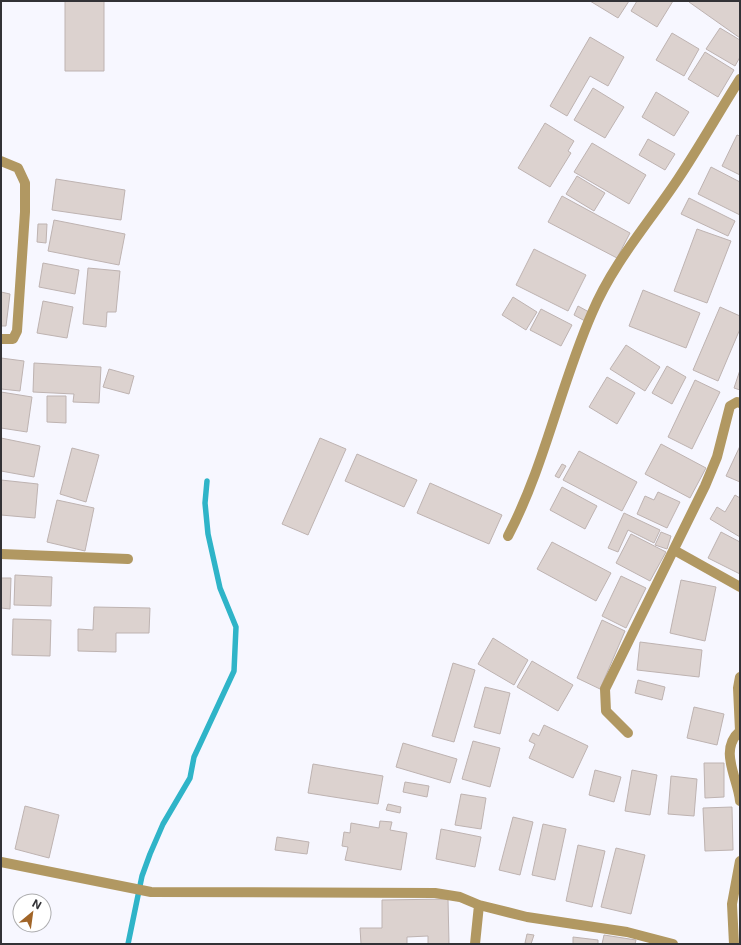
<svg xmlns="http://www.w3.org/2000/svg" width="741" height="945" font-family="Inter,sans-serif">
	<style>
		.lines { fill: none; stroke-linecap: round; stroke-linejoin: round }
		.stream { stroke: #2fb4c8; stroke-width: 5.5 }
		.building { fill: #dcd2cf; stroke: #beb3b1 }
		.minor { stroke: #b19862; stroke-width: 10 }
	</style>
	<rect width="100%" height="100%" fill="#f7f7ff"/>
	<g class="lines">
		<path class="stream" d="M128 944 142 876 150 854 163 824 190 778 194 757 234 671 236 627 220 588 208 534 205 503 207 481"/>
	</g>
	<path class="building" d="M65 1H104V71H65Z
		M590 1H629L618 18Z
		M637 1H673L657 27 631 11Z
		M690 1H740V38L689 2Z
		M720 28 740 40V57L735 66 706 49Z
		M672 33 699 49 684 76 656 60Z
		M590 37 624 57 608 86 590 76 567 116 550 106Z
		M705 52 734 70 718 97 688 79Z
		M593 88 624 107 605 138 574 120Z
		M656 92 689 112 674 136 642 117Z
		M545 123 574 141 568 151 571 153 550 187 518 168Z
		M737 135 740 136V175L722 166Z
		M648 139 675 154 665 170 639 155Z
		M592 143 646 175 629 204 574 172Z
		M711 167 740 182V215L698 194Z
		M577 176 605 193 594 211 566 194Z
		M56 179 125 190 121 220 52 210Z
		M562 196 630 233 617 258 548 222Z
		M689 198 735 221 728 236 681 214Z
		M54 220 125 234 119 265 48 251Z
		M38 224H47L46 243 37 242Z
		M697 229 731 241 707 303 674 291Z
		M534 249 586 275 568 311 516 285Z
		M43 263 79 270 75 294 39 287Z
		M88 268 120 271 116 312H107L106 327 83 324Z
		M643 290 700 313 686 348 629 326Z
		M1 292 10 294 6 326H1Z
		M513 297 537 312 526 330 502 315Z
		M43 301 73 307 67 338 37 333Z
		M578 306 589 312 585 321 574 315Z
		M720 307 740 316V329L718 381 693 370Z
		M541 309 572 325 561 346 530 330Z
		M626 345 660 367 645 391 610 369Z
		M1 358 24 361 20 391 1 389Z
		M34 363 101 367 99 403 73 402 74 394 33 392Z
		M667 366 686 377 672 404 652 393Z
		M109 369 134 376 129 394 103 387Z
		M740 370V390L734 388Z
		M607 377 635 393 617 424 589 407Z
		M695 380 720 392 692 449 668 437Z
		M1 392 32 397 27 432 1 428Z
		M47 396H66V423L47 422Z
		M1 438 40 446 34 477 1 471Z
		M320 438 346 449 308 535 282 524Z
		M661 444 706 468 690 498 645 474Z
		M740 446V482L726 476Z
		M72 448 99 455 86 502 60 494Z
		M579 451 637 482 622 511 563 480Z
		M357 454 417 480 404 507 345 481Z
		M562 464 566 466 559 478 555 476Z
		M1 480 38 484 35 518 1 515Z
		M430 483 502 515 489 544 417 513Z
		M562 487 597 506 585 529 550 510Z
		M658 492 680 502 667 528 637 514 645 496 654 500Z
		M735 495 740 498V537L710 519 717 507 725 512Z
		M57 500 94 508 85 551 47 542Z
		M624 513 660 530 654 543 628 530 618 552 608 548Z
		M661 532 671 536 667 549 655 545Z
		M721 532 740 542V574L708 558Z
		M631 534 666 552 650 581 616 563Z
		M552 542 611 573 596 601 537 569Z
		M15 575 52 577 51 606 14 605Z
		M621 576 646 588 626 628 602 616Z
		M1 578H11L10 609 1 608Z
		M681 580 716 587 705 641 670 633Z
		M94 607 150 608 149 633H116V652L78 651V629L93 630Z
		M13 619 51 620 50 656 12 655Z
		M602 620 625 631 600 689 577 678Z
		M493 638 528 660 514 685 478 664Z
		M640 642 702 650 699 677 637 670Z
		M532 661 573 685 558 711 517 687Z
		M453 663 475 670 454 742 432 736Z
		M638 680 665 687 662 700 635 693Z
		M485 687 510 693 500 734 474 727Z
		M694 707 724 714 717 745 687 738Z
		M544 725 588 746 573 778 529 758 535 744 529 741 533 733 539 736Z
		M473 741 500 748 490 787 462 779Z
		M403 743 457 759 450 783 396 767Z
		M704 763H724V797L705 798Z
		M313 764 383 776 378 804 308 793Z
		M595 770 621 777 614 802 589 795Z
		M632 770 657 775 650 815 625 811Z
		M671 776 697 779 694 816 668 814Z
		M405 782 429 786 427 797 403 792Z
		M461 794 486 798 481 829 455 825Z
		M388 804 401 807 400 813 386 810Z
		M25 806 59 815 49 858 15 849Z
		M732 807 733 850 705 851 703 808Z
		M513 817 533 822 520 875 499 870Z
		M380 821 392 822 390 830 407 833 401 870 345 860 348 847 342 846 344 832 350 833 351 823 379 828Z
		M543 824 566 829 555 880 532 875Z
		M441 829 481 837 475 867 436 859Z
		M277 837 309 842 307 854 275 850Z
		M578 845 605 851 592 907 566 901Z
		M616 848 645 855 631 914 601 907Z
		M448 899 449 944H428V936L407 937V944H361L360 928H382V900Z
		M527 934 534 935 531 944 525 943Z
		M604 935 636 940 635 944H602Z
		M573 937 598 940V944H573Z"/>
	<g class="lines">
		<path class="minor" d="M1 161 18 168 25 183V212L17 331 13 339H1
			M508 536C545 465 560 386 592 313 613 263 648 224 678 179 700 146 719 112 740 79
			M674 550 740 587
			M1 554 128 559
			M740 677 738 688 740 731
			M740 731C718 750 738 778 740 801
			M628 733 606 711 605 689 705 486 717 457 730 406 737 402 740 403
			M1 862 151 892 435 893 460 897 479 905 527 917 627 932 673 944
			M475 944 479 905
			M734 944 732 904 740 861"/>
	</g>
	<rect width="741" height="945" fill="none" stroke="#323236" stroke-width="4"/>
	<g transform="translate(32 913) rotate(29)"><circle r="19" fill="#ffffff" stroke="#adadaf"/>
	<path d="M0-3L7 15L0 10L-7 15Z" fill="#a16528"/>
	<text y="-6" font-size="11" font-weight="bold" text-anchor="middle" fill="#323236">N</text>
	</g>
</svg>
